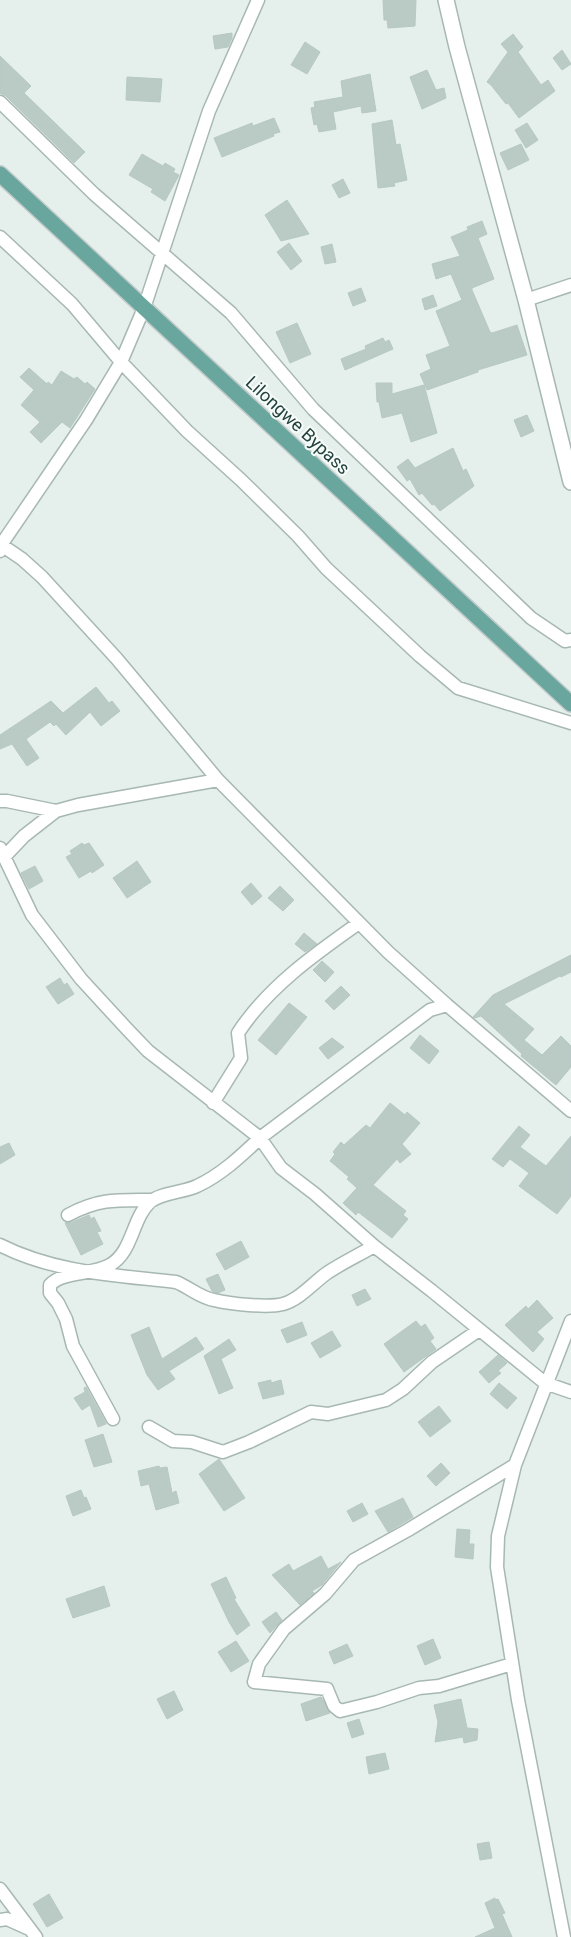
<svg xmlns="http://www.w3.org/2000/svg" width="571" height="1937" font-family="Roboto,sans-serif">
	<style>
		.building { fill: #bacac5; stroke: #b7c9c4 }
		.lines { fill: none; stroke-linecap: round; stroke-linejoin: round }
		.minor-casing { stroke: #a7b8b4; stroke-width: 15 }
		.tertiary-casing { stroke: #a7b8b4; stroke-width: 18 }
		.primary-casing { stroke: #c1cac9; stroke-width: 18 }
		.minor { stroke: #fff; stroke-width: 12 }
		.tertiary { stroke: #fff; stroke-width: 15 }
		.primary { stroke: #68a69e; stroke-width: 15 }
		.labels { text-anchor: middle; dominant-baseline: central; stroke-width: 4; stroke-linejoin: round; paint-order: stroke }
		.street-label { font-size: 18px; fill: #23423d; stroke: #f6fbf9 }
	</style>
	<rect width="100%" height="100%" fill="#e5efec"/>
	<path class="building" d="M383 0H416L415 26 388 28 387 20H384Z
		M232 33V38L228 47 215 49 213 36Z
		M513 34 523 47 518 52 541 85 548 80 555 91 519 118 508 103 506 104 491 85 487 82 508 52 501 44Z
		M305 42 320 52 307 74 291 65Z
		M562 50 571 64 562 70 553 58Z
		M0 56 31 86 24 93 85 152 74 163 6 96 0 93Z
		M427 70 436 90 444 88 446 98 422 109 410 77Z
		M370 74 376 111 362 113 361 106 333 112 336 129 319 132 317 124 314 125 311 108 315 107 314 102 343 97 341 81Z
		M127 77 162 79 160 102 126 100Z
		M274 118 280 132 273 134 274 136 222 157 214 138 252 123 253 126Z
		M392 120 396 145 400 144 407 180 394 183 395 186 378 188 372 124Z
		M527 123 538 140 526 148 515 130Z
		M521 144 529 160 508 170 500 153Z
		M142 154 163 166 165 163 175 169 173 172 179 175 165 201 151 192 153 189 129 175Z
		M343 179 350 193 339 198 332 185Z
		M287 200 309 234 281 241 265 215Z
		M482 221 487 234 478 238 494 279 472 288V290L490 332 492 333 517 325 527 355 478 370V372L427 390 420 374 431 369 426 355 450 346 436 311 462 300 451 274 436 279 432 264 460 256 451 237 468 230 467 227Z
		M289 243 302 261 291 270 277 252Z
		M332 244 336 262 325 264 321 247Z
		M361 288 366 301 353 306 348 293Z
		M433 295 437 306 425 310 422 299Z
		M297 323 311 354 290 363 276 332Z
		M383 338 385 342 389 340 393 349 345 370 341 359 366 349 365 346Z
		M29 368 47 384 48 382 52 385 61 371 74 379 77 377 85 384 87 382 95 389 70 428 62 422 41 443 30 432 40 422 21 405 34 390 20 377Z
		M376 383H392V394L424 385 437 433 411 442 402 413 382 418 379 402H377Z
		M527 415 534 431 521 437 514 420Z
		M453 448 463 471 466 469 474 486 440 511 434 504 432 505 422 493 419 495 410 479 407 481 397 467 408 459 415 468Z
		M96 687 109 703 112 701 120 711 101 726 90 712 66 735 56 724 54 726 50 722 26 739 39 758 27 766 12 744 0 749V735L51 701 63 713Z
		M82 843 84 845 89 843 104 865 92 873 91 871 79 878 66 857 72 854 70 851Z
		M137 861 151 882 127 898 113 878Z
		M35 866 43 881 29 889 21 873Z
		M251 883 262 896 252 905 241 892Z
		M280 886 294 900 283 911 268 898Z
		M304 933 317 944 305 952 295 944Z
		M571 955V972L561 977 560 976 504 1004 534 1029 524 1040 542 1055 561 1036 571 1046V1067L556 1085 521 1056 522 1054 481 1016 475 1018 473 1017 493 995Z
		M322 961 334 972 325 982 313 970Z
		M60 978 64 985 67 983 74 994 58 1004 46 987Z
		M341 986 350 995 334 1010 325 1001Z
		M289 1003 307 1017 276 1055 258 1040Z
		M420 1035 439 1051 429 1064 410 1048Z
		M332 1038 344 1047 328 1059 319 1048Z
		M390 1103 405 1115 407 1112 420 1123 402 1144 411 1154 400 1163 397 1159 373 1185 406 1211 403 1215 408 1219 392 1238 358 1212 356 1215 343 1203 357 1188 347 1179 349 1177 330 1161 335 1154 333 1152 341 1142 344 1145 366 1125 370 1128Z
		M519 1126 530 1135 520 1147 546 1166 571 1136V1196L557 1214 519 1186 529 1173 510 1159 503 1167 492 1159Z
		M9 1143 15 1155 0 1164V1147Z
		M89 1215 91 1219 94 1217 101 1231 97 1232 103 1244 81 1255 65 1223 72 1222Z
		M241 1241 249 1257 225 1270 216 1254Z
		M218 1274 225 1290 218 1293 212 1291 206 1279Z
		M365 1289 371 1299 357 1306 352 1295Z
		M537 1300 553 1318 537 1332 544 1339 533 1352 505 1325 526 1306 528 1309Z
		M416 1321 421 1327 425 1324 434 1338 430 1341 436 1349 404 1372 384 1344Z
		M302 1322 307 1335 287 1343 281 1330Z
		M149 1327 162 1359 196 1337 204 1349 169 1371 175 1379 158 1390 147 1375 131 1335Z
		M332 1331 341 1346 320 1358 311 1343Z
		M229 1339 236 1350 221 1359 233 1388 219 1394 204 1356Z
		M498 1355 507 1363 498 1371 501 1373 489 1383 479 1372Z
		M271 1380V1383L281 1380 284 1394 263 1399 258 1383Z
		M499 1383 517 1398 507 1409 490 1394Z
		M86 1387 106 1423V1424L98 1427 90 1405 82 1410 74 1398 85 1392 84 1388Z
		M439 1406 451 1421 430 1437 418 1422Z
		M103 1434 112 1462 94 1467 85 1440Z
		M219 1459 245 1498 224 1511 199 1474Z
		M441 1463 450 1473 436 1486 427 1476Z
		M159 1466 160 1468 167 1467 172 1493 176 1491 179 1503 156 1510 149 1484 141 1486 138 1471Z
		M81 1490 84 1498 86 1497 91 1509 73 1516 66 1496Z
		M403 1498 413 1517 388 1532 375 1511Z
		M362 1503 368 1514 353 1522 347 1511Z
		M457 1529 470 1530 469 1544H474L473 1559 455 1557Z
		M321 1556 328 1569 341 1562 322 1585 312 1591 314 1593 300 1605 272 1575 289 1564 293 1571Z
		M226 1577 236 1598 234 1599 250 1625 237 1635 229 1622 211 1584Z
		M104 1586 110 1606 73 1618 66 1599Z
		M276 1612 282 1620 270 1633 262 1622Z
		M433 1639 441 1658 425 1665 417 1646Z
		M236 1641 249 1661 231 1672 218 1652Z
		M347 1644 353 1656 334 1664 329 1652Z
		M174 1691 183 1710 167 1719 157 1699Z
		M321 1697 330 1713 306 1721 301 1704Z
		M461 1699 467 1728 478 1729 477 1740 464 1743 463 1737 435 1742 438 1722 434 1705Z
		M359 1719 364 1734 352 1738 347 1723Z
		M385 1753 389 1769 369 1774 366 1757Z
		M489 1842 492 1858 480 1860 477 1844Z
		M49 1894 63 1918 47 1927 33 1904Z
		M495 1898V1900L498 1899 505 1913 502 1914 512 1937H475L495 1928 485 1903Z"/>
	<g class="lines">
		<g class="minor-casing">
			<path id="minor" d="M0 102 94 194 231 313 313 409 531 618 565 641 571 640
				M0 237 72 304 121 362 187 431 241 480 298 536 326 568 420 656 458 688 571 723
				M526 300 571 285
				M0 544 22 559 42 577 117 659 218 780 388 952 447 1005 571 1111
				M0 551 1 545 86 420 121 362 144 308 209 111 258 0
				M0 801H7L56 811
				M0 848 32 915 81 979 127 1029 148 1051 260 1138 281 1168 315 1194 374 1246
				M4 857 24 836 56 811 78 805 218 780
				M213 1103 241 1058 238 1033C268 987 315 954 359 923
				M68 1215C100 1198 118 1200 153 1200
				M0 1245C55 1273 116 1275 176 1282 189 1287 200 1298 214 1300 230 1304 268 1308 283 1304 300 1299 313 1283 327 1273 342 1263 359 1255 374 1246L432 1291 545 1383 571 1392
				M113 1419 73 1346 66 1319 58 1303 50 1293V1285C62 1271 93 1275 110 1265 133 1252 132 1218 150 1202 160 1193 185 1192 197 1186 221 1175 241 1156 260 1138L430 1010 447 1005
				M149 1427 173 1441 192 1442 223 1452 249 1442 311 1412 328 1414 386 1400 403 1389 432 1362 479 1330
				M512 1664 439 1686 419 1688 377 1702 340 1711 334 1706 327 1689 254 1682 259 1664 284 1629 325 1594 354 1560 408 1530 515 1465
				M0 1889 36 1937
				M0 1920 7 1919 27 1928
				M564 1937 518 1700 497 1567 498 1536 515 1465 571 1321"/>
		</g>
		<g class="tertiary-casing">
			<path id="tertiary" d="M446 0 457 47 526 300 571 482"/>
		</g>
		<g class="primary-casing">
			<path id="primary" d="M0 174 571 704"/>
		</g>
		<use href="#minor" class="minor"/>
		<use href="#tertiary" class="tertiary"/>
		<use href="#primary" class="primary"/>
	</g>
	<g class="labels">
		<g class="street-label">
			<text transform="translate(298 425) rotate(43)">Lilongwe Bypass</text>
		</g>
	</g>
</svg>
